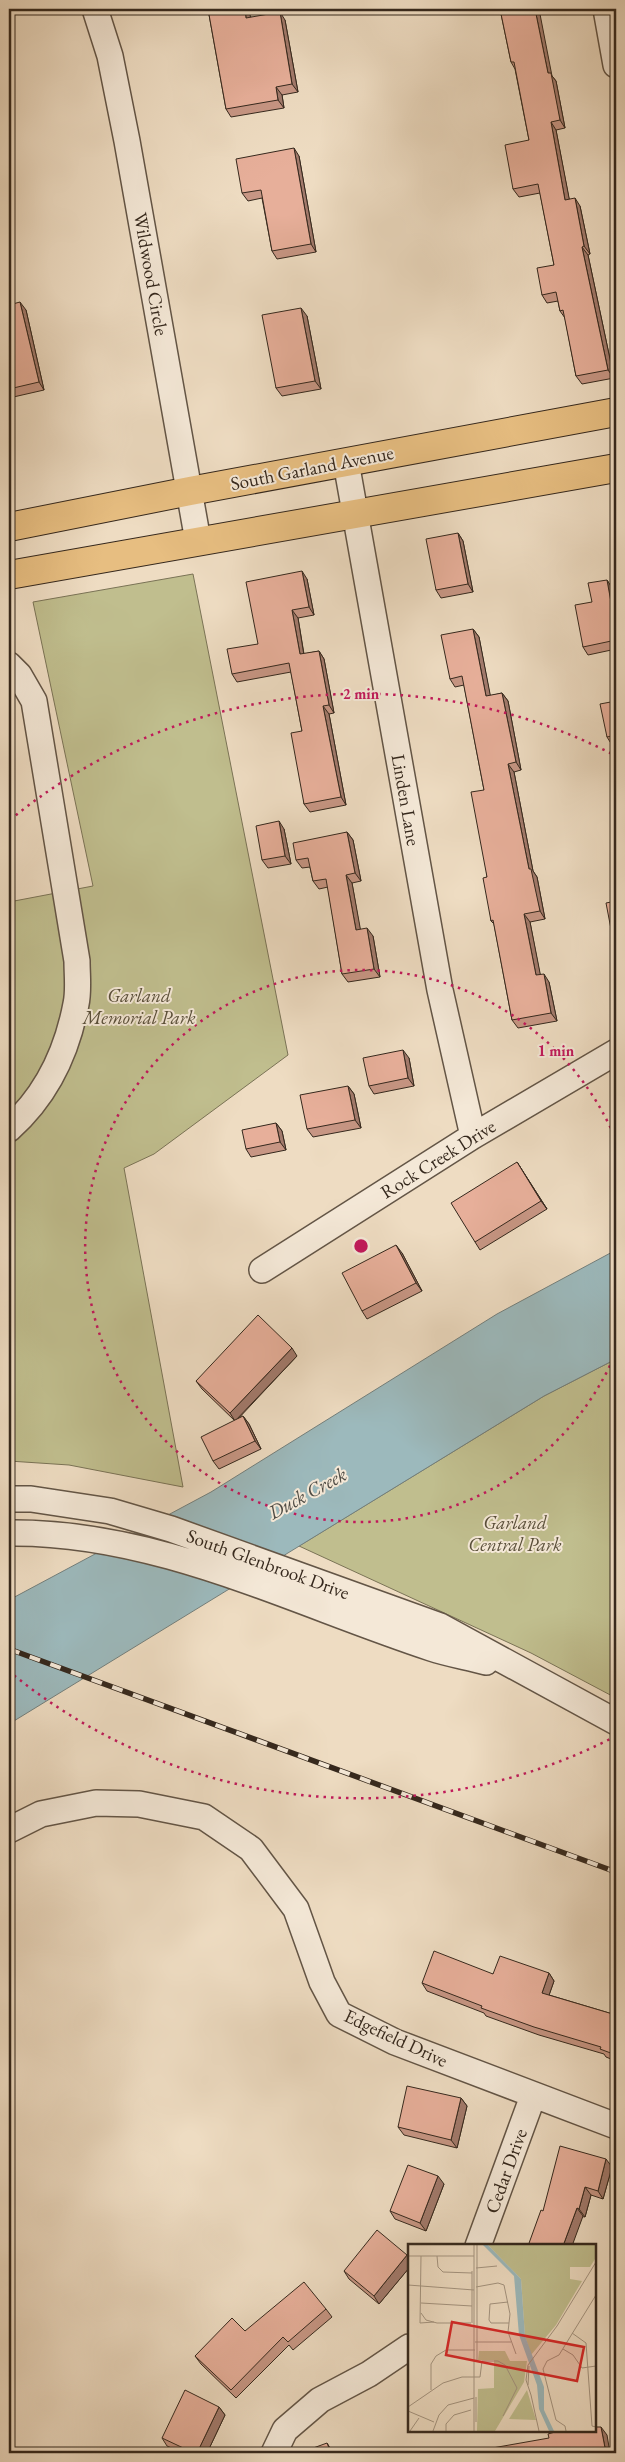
<svg xmlns="http://www.w3.org/2000/svg" width="625" height="2462" font-family="'EB Garamond',serif">
	<style>
		.green { fill: #c0be8e; stroke: #7a7356 }
		.water { fill: #9cb9bc; stroke: #737f7c }
		.lines { fill: none; stroke-linecap: round; stroke-linejoin: round }
		.minor-casing { stroke: #635546; stroke-width: 28 }
		.major-casing { stroke: #35281d; stroke-width: 30 }
		.minor { stroke: #f4e8d7; stroke-width: 25 }
		.major { stroke: #e7be81; stroke-width: 28 }
		.rail-casing { stroke: #35281d; stroke-width: 5.5 }
		.rail { stroke: #f4e8d7; stroke-width: 4; stroke-dasharray: 11; stroke-linecap: butt }
		.wall { fill: #c79684; stroke: #35281d }
		.shaded-wall { fill: #a27a6c; stroke: #35281d }
		.building { fill: #e7af9a; stroke: #35281d }
		.ring { fill: none; stroke: #c2185b; stroke-width: 2.5; stroke-dasharray: 2.5 5 }
		.labels { text-anchor: middle; dominant-baseline: central; stroke-width: 4; stroke-linejoin: round; paint-order: stroke }
		.street-label { font-size: 19px; fill: #35281d; stroke: #f4e8d7 }
		.park-label { font-size: 19px; font-style: italic; fill: #584e39; stroke: #f4e8d7 }
		.water-label { font-size: 20px; font-style: italic; fill: #4f4c45; stroke: #f4e8d7 }
		.inset-road { fill: none; stroke: #a49480; stroke-width: 1 }
		.view { fill: #d62828; fill-opacity: 0.15; stroke: #d62828; stroke-width: 2.5 }
		.inset-edge { fill: none; stroke: #35281d; stroke-width: 2.5 }
		.centre { fill: #c2185b; stroke: #f4e8d7; stroke-width: 2.5 }
		.ring-label { font-size: 15px; text-anchor: middle; font-weight: bold; fill: #c2185b; stroke: #f4e8d7; stroke-width: 4; stroke-linejoin: round; paint-order: stroke }
	</style>
	<rect width="100%" height="100%" fill="#eedcc2"/>
	<filter id="stains"><feTurbulence type="fractalNoise" baseFrequency=".004" numOctaves="4"/><feColorMatrix values="0 0 0 0 .2 0 0 0 0 .09 0 0 0 0 .02 0 0 0 .5 -.17"/></filter>
	<radialGradient id="worn" r=".72"><stop offset=".6" stop-color="#630" stop-opacity="0"/><stop offset="1" stop-color="#630" stop-opacity=".3"/></radialGradient>
	<path class="green" d="M193 574 288 1055 154 1154 124 1168 183 1487 69 1465 9 1461V902L93 886 33 602Z
		M616 1359V1698L531 1653 299 1546 544 1396Z"/>
	<path class="water" d="M616 1250V1359L544 1396 9 1724V1600L211 1492 497 1314Z"/>
	<g class="lines">
		<g class="minor-casing">
			<path id="minor" d="M95 9 110 56 127 141 198 541
				M606 9 616 65
				M346 462 440 990 473 1136
				M9 665 19 675 34 701 77 961C77 975 79 991 76 1004 67 1052 46 1096 9 1129
				M262 1270 473 1136 616 1052
				M9 1499H31L110 1511 171 1529 440 1626 616 1722
				M9 1533C156 1531 294 1603 431 1648 449 1654 468 1657 486 1662
				M9 1830 41 1814 96 1803 139 1804 204 1817 251 1849 296 1909 322 1982 339 2014 395 2042 616 2126
				M478 2246 533 2096
				M274 2453 285 2430 320 2400 369 2374 409 2347"/>
		</g>
		<g class="major-casing">
			<path id="major" d="M9 527 190 491 616 412
				M9 575 616 468"/>
		</g>
		<use href="#minor" class="minor"/>
		<use href="#major" class="major"/>
		<g class="rail-casing">
			<path id="rail" d="M9 1649 616 1872"/>
		</g>
		<use href="#rail" class="rail"/>
	</g>
	<path class="wall" d="M208 9H249L250 17 285 20 298 92 282 95 284 108 231 117 226 109Z
		M500 9 556 81 565 128 556 130 569 199 580 206 590 254 588 255 614 378 582 384 576 376 565 318 560 311 558 301 547 303 542 295 554 265 540 193 519 197 513 189 529 140 515 69 511 62Z
		M299 156 316 252 277 259 272 251 262 198 248 201 242 193Z
		M9 305 26 310 44 390 9 398Z
		M307 316 321 389 282 396 276 388Z
		M458 533 463 541 473 592 441 598 436 590Z
		M307 579 314 615 298 618 304 654 319 651 324 659 334 713 329 714 346 805 310 812 304 804 302 731 291 672 237 682 232 674 258 644Z
		M607 580 612 588 616 609V649L588 655 583 647 592 602Z
		M473 629 479 637 490 696 502 693 508 701 521 770 514 772 533 871 537 877 545 919 530 922 540 975 549 982 557 1021 518 1028 512 1020 494 924 491 921 487 877 484 790 464 685 455 687 450 679Z
		M616 701V744L612 745 607 737Z
		M284 829 291 864 268 868 262 860Z
		M347 832 353 840 361 881 352 883 360 930 373 936 380 977 348 982 342 974 328 887 319 889 313 881 310 867 302 868 296 860Z
		M409 1058 414 1086 374 1094 369 1086Z
		M348 1086 354 1094 361 1128 313 1137 307 1129Z
		M276 1123 282 1131 286 1150 251 1157 246 1149Z
		M517 1162 547 1209 480 1250 475 1242Z
		M402 1253 422 1291 367 1319 362 1311Z
		M297 1356 237 1420 243 1416 249 1424 261 1449 219 1469 213 1461 235 1421 202 1389 196 1381Z
		M549 1973 554 1981 549 1995 616 2015V2061L606 2057 604 2054 539 2035 486 2016 484 2013 427 1991 422 1983 493 1974Z
		M461 2098 467 2106 457 2148 404 2135 398 2127Z
		M612 2167 603 2199 591 2195 585 2217 543 2211Z
		M444 2184 426 2231 395 2219 390 2211Z
		M407 2255 409 2257V2268L379 2304 349 2279 344 2271Z
		M326 2309 332 2317 293 2350 289 2345 236 2398 201 2364 195 2356 245 2331Z
		M219 2407 225 2415 207 2453H183L167 2446 162 2438Z"/>
	<path class="shaded-wall" d="M245 9H249L252 26 246 18Z
		M535 9H539L552 76 556 81 565 128 560 120 548 73Z
		M280 12 285 20 298 92 292 84Z
		M276 87 282 95 284 108 278 100Z
		M551 122 556 130 571 208 565 200Z
		M294 148 299 156 316 252 311 244Z
		M575 198 580 206 590 254 584 246Z
		M582 247 588 255 614 378 608 370Z
		M20 302 26 310 44 390 39 382Z
		M301 308 307 316 321 389 315 381Z
		M458 533 463 541 473 592 468 584Z
		M302 571 307 579 314 615 309 607Z
		M607 580 612 588 616 609V630Z
		M292 610 298 618 305 662 300 654Z
		M473 629 479 637 492 704 486 696Z
		M319 651 324 659 334 713 329 705Z
		M502 693 508 701 521 770 516 762Z
		M323 706 329 714 346 805 341 797Z
		M508 764 514 772 533 871 537 877 545 919 540 911 529 869Z
		M279 821 284 829 291 864 285 856Z
		M347 832 353 840 361 881 355 873Z
		M346 875 352 883 362 938 356 930Z
		M524 914 530 922 542 983 536 975Z
		M367 928 373 936 380 977 374 969Z
		M544 974 549 982 557 1021 551 1013Z
		M403 1050 409 1058 414 1086 408 1078Z
		M348 1086 354 1094 361 1128 355 1120Z
		M276 1123 282 1131 286 1150 280 1142Z
		M517 1162 522 1170 547 1209 541 1201Z
		M396 1245 402 1253 422 1291 416 1283Z
		M292 1348 297 1356 235 1421 230 1413Z
		M243 1416 249 1424 261 1449 255 1441Z
		M549 1973 554 1981 547 2001 542 1993Z
		M461 2098 467 2106 457 2148 451 2140Z
		M606 2159 612 2167 603 2199 598 2191Z
		M438 2176 444 2184 426 2231 420 2223Z
		M585 2187 591 2195 585 2217 579 2209Z
		M577 2208 583 2216 572 2246H563Z
		M407 2255 409 2257V2268L379 2304 374 2296Z
		M219 2407 225 2415 207 2453H197Z
		M601 2427 607 2435 610 2453H606Z
		M327 2443 332 2451 333 2453H331Z"/>
	<path class="building" d="M208 9H245L246 18 280 12 292 84 276 87 278 100 226 109Z
		M500 9H535L548 73H551L560 120 551 122 565 200 575 198 584 246 582 247 608 370 576 376 563 310 560 311 556 292 542 295 537 268 554 265 538 184 513 189 505 145 529 140 514 62H511Z
		M294 148 311 244 272 251 261 190 242 193 236 159Z
		M20 302 39 382 9 389V305Z
		M301 308 315 381 276 388 262 315Z
		M458 533 468 584 436 590 426 539Z
		M302 571 309 607 292 610 300 654 319 651 329 705 323 706 341 797 304 804 291 733 302 731 289 663 232 674 227 649 258 644 246 582Z
		M607 580 616 630V640L583 647 575 605 592 602 588 583Z
		M473 629 486 696 502 693 516 762 508 764 529 869H531L540 911 524 914 536 975 544 974 551 1013 512 1020 493 920 491 921 483 878 487 877 471 792 484 790 462 676 450 679 441 635Z
		M616 701V735L607 737 600 704Z
		M279 821 285 856 262 860 256 826Z
		M347 832 355 873 346 875 356 930 367 928 374 969 342 974 326 879 313 881 308 858 296 860 293 843Z
		M616 901V955L606 903Z
		M403 1050 408 1078 369 1086 363 1058Z
		M348 1086 355 1120 307 1129 300 1095Z
		M276 1123 280 1142 246 1149 242 1130Z
		M517 1162 541 1201 475 1242 451 1203Z
		M396 1245 416 1283 362 1311 342 1273Z
		M258 1315 292 1348 230 1413 196 1381Z
		M243 1416 255 1441 213 1461 201 1437Z
		M434 1951 493 1974 500 1956 549 1973 542 1993 616 2015V2055L600 2049 601 2047 534 2027 481 2008 482 2006 422 1983Z
		M407 2086 461 2098 451 2140 398 2127Z
		M560 2146 606 2159 598 2191 585 2187 579 2209 577 2208 563 2246H528L541 2210 543 2211Z
		M408 2165 438 2176 420 2223 390 2211Z
		M377 2230 407 2255 374 2296 344 2271Z
		M304 2282 326 2309 288 2342 283 2337 231 2390 195 2356 232 2318 245 2331Z
		M185 2390 219 2407 197 2453H194L162 2438Z
		M594 2427H601L606 2453H464L549 2438 548 2434 555 2432 554 2431H594Z
		M327 2443 331 2453H306L305 2451Z
		M362 2449 364 2453H352Z"/>
	<g class="ring">
		<path d="M616 1352A276 276 0 1 1 616 1140"/>
		<path d="M616 1736A552 552 0 0 1 10 1672M10 820A552 552 0 0 1 616 756"/>
	</g>
	<g class="labels">
		<g class="street-label">
			<text transform="translate(151 274) rotate(80)">Wildwood Circle</text>
			<text transform="translate(312 468) rotate(-11)">South Garland Avenue</text>
			<text transform="translate(406 800) rotate(80)">Linden Lane</text>
			<text transform="translate(438 1159) rotate(-32)">Rock Creek Drive</text>
			<text transform="translate(268 1564) rotate(20)">South Glenbrook Drive</text>
			<text transform="translate(396 2038) rotate(25)">Edgefield Drive</text>
			<text transform="translate(506 2171) rotate(-70)">Cedar Drive</text>
		</g>
		<g class="park-label">
			<text x="139" y="995">Garland<tspan x="139" dy="22">Memorial Park</tspan></text>
			<text x="515" y="1522">Garland<tspan x="515" dy="22">Central Park</tspan></text>
		</g>
		<g class="water-label">
			<text transform="translate(307 1493) rotate(-29)">Duck Creek</text>
		</g>
	</g>
	<g transform="translate(408 2244)">
		<rect width="188" height="188" fill="#eedcc2"/>
		<path d="M79 0H187V15L182 23H162V35L174 37 148 81 123 111 117 92 113 35ZM71 107H97L102 117H119L116 138 87 187H69L70 145 86 144V116H70ZM119 146 128 176 101 175Z" fill="#c0be8e"/>
		<path d="M74 0H79L113 35 117 92 136 143V166L146 187H141L131 165 129 141 111 91 106 32Z" fill="#9cb9bc"/>
		<path class="inset-road" d="M0 12H66M13 12 12 79 26 78M29 12 30 23 35 28 64 29M68 24 89 22M0 41 66 46M68 43 90 39 96 41 102 70 100 88 108 110M100 58 82 60 81 76 83 79H101M13 59 64 62M13 69 18 76 29 79H63M64 79V27M164 89 178 99 184 182 188 183M67 98H103M155 105 165 111 174 124 188 122M69 116V0M120 141 121 122M23 146V120L28 112 38 106H67M123 151 118 136 120 121 149 82 188 18M123 151 131 187M0 163 35 139 54 133H72L74 117H90L97 121 109 144 95 172M0 167 26 178M68 178V153M2 187 11 174M25 187 31 171 40 161 66 154M38 187V180L46 171 63 166M66 187V0M158 187 157 182 148 176 135 125 139 117 151 111 188 51"/>
		<path class="view" d="M44 78 176 103 169 137 38 111Z"/>
		<rect width="188" height="188" class="inset-edge"/>
	</g>
	<circle cx="361" cy="1246" r="8" class="centre"/>
	<g class="ring-label">
		<text x="361" y="699">2 min</text>
		<text x="556" y="1056">1 min</text>
	</g>
	<rect width="625" height="2462" fill="none" stroke="#eedcc2" stroke-width="30"/>
	<rect x="10" y="10" width="605" height="2442" fill="none" stroke="#35281d" stroke-width="2.5"/>
	<rect x="15" y="15" width="595" height="2432" fill="none" stroke="#35281d"/>
	<rect width="100%" height="100%" filter="url(#stains)"/>
	<rect width="100%" height="100%" fill="url(#worn)"/>
</svg>
